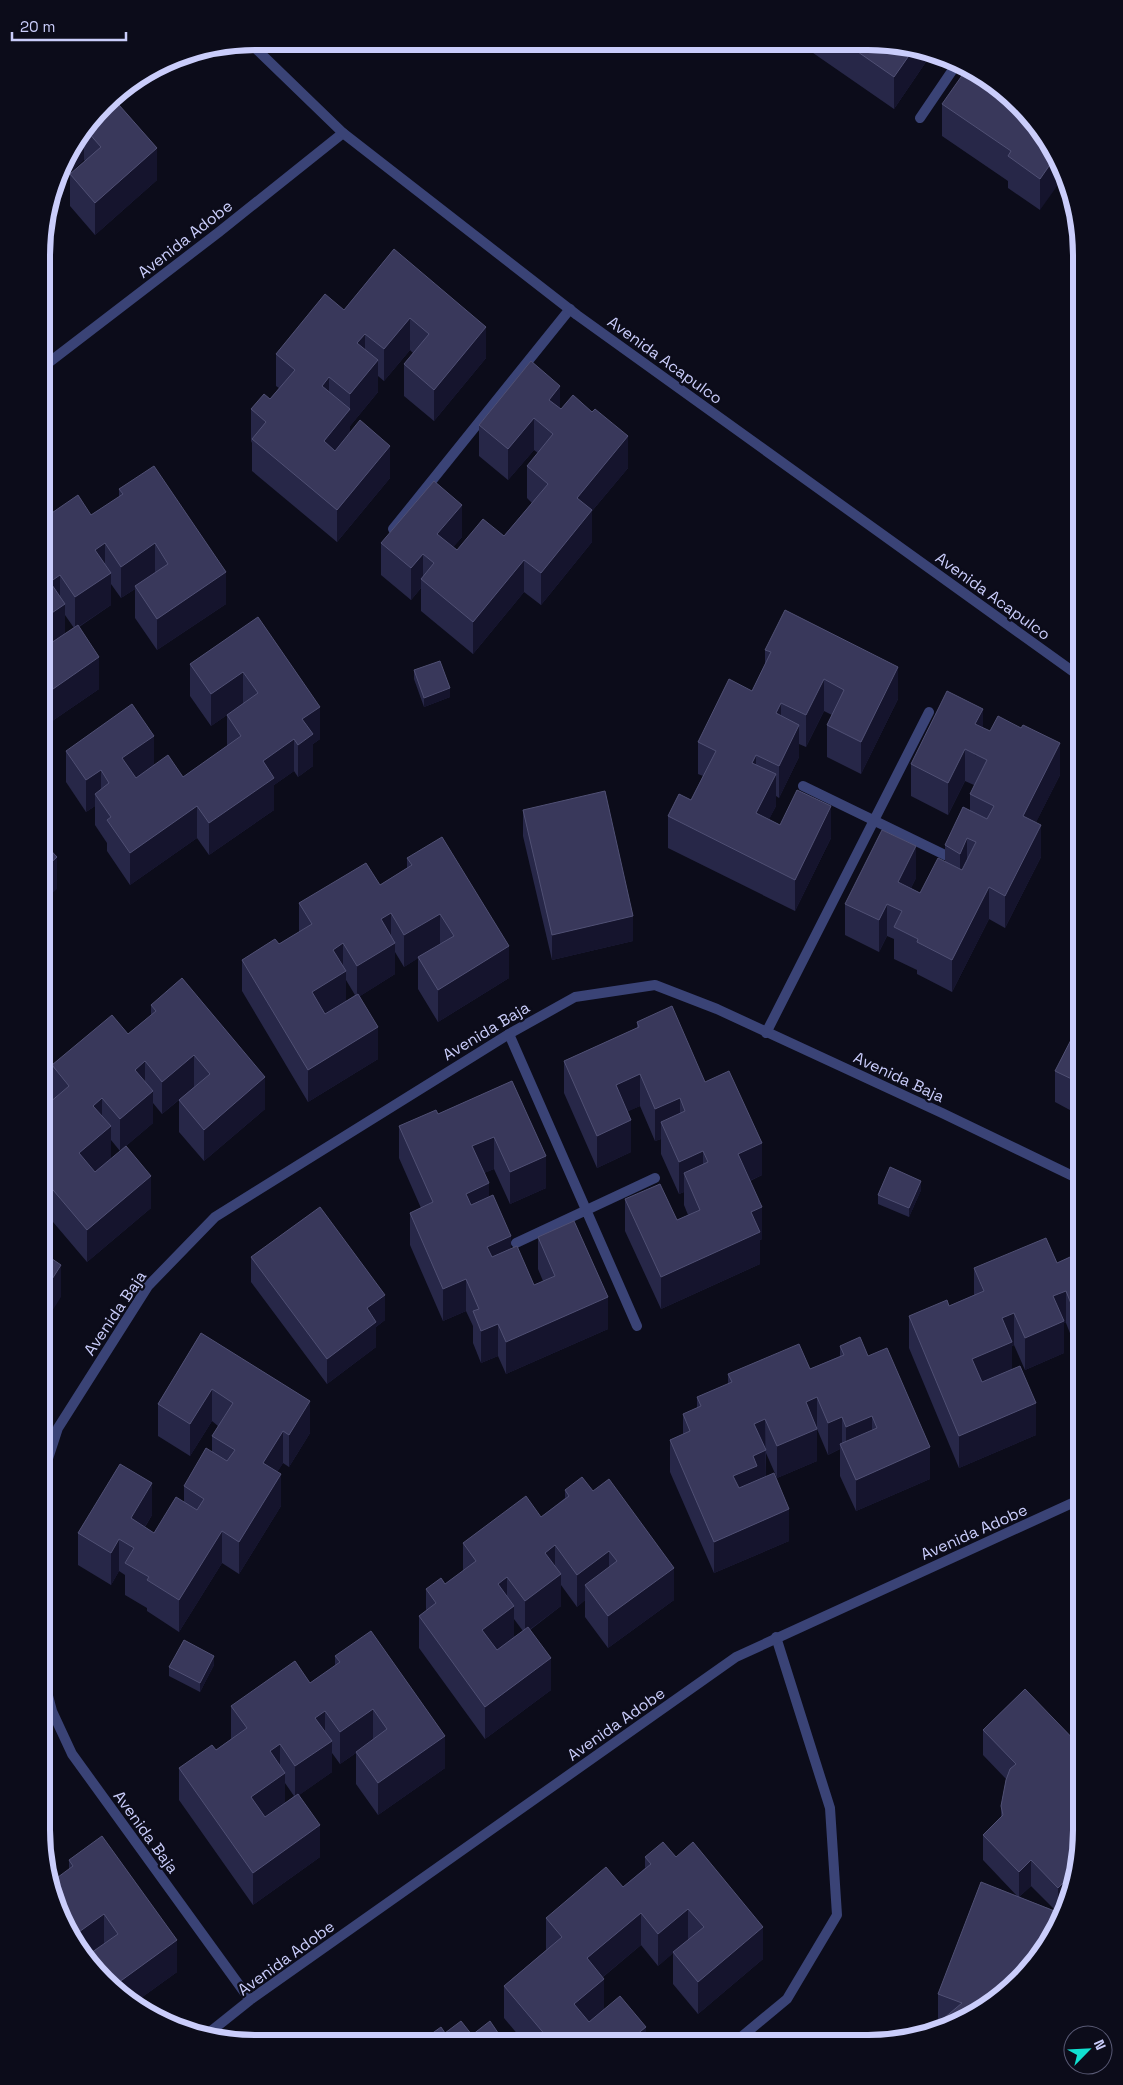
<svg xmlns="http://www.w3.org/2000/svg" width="1123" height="2085" font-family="'Space Grotesk',sans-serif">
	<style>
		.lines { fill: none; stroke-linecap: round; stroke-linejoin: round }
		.service { stroke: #3a4376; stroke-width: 10 }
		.minor { stroke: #3a4376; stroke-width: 10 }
		.tertiary { stroke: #3a4376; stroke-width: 10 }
		.wall { fill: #272748; fill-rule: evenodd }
		.shaded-wall { fill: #15142d }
		.building { fill: #39385b; stroke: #505074 }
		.labels { text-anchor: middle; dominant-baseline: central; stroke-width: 4.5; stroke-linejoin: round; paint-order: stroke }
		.street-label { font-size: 16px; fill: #cacdfb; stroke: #0c0c1a }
		.rim { fill: none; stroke: #cacdfb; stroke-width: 6 }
	</style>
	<rect width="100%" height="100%" fill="#0c0c1a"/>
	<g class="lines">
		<path class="service" d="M920 118 958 62
			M393 529 570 309
			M803 786 945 855
			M766 1033 929 712
			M509 1034 637 1326
			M516 1243 655 1178
			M734 2043 787 1999 837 1915 830 1808 776 1637"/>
		<path class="minor" d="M43 367 219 232 343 133
			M42 1477 58 1428 148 1286 215 1217 509 1034 575 997 655 985 717 1009 942 1113 1081 1180
			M41 1669 52 1711 72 1754 250 2000
			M205 2036 250 2000 736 1657 1081 1499"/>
		<path class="tertiary" d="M249 42 343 133 577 315 1082 678"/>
	</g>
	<path class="wall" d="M803 45H910L932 53 894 109 803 46Z
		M112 97 157 180 95 235 70 206V174L85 161 84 160H63Z
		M942 104 1046 136 1040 210 1008 188V181L942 136Z
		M394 249 486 358 434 421 404 396V364L413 353 410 350 384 381 378 376V392L350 426V432L390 478 337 542 252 471V443L251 441V409L270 399 279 388 276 386V354L344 310Z
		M560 409 628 468 592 511V542L541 605 524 592 473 654 421 611V588L411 600 381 575V543L462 537 453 547 457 550 504 536 532 503 527 498V466L538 453 534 450 508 480 479 456V425Z
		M119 489 226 604 157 650 135 618V589L121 598 111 584V605L79 627 99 689 42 728 43 519 91 515 119 497ZM65 615 74 628 65 634Z
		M258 617 320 739 313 744V766L298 777 294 771 274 785V810L209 855 197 838 130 885 107 851V843L95 825V806L86 812 66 782V751L154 765 183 777 227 746V715L243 704 211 726 190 696V664Z
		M765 650 898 699 861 774 827 757V725L832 715 824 711 806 747 799 744V757L779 798 776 796V806L769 819 780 825 831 838 795 911 668 848V816L691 800 703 776 698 774V742L752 691 765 664Z
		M414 670 450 697 424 707 414 679Z
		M983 728 1060 775 1036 822 1041 857 1005 928 989 919 952 992 917 974V970L894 959V939L887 936 879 952 845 935V904L916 878 911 888 920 893 945 861V845L970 811V794L974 785 965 781 948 815 911 796V764Z
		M523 810 633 941 552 960 523 836Z
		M407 858 509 978 438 1022 418 989V958L404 967 395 952V974L360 996 378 1059 308 1102 242 991V960L279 944 299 932V903L380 885 407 868ZM346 980 355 995 346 1001Z
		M1082 972V1028L1071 1023V991Z
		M151 1005 265 1109 204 1161 179 1132V1100L162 1114 153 1103V1123L120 1151 111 1140V1158L95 1172 151 1208 87 1262 42 1209V1109L53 1099 52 1097V1065L128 1034 151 1015Z
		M637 1022 705 1082 762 1175 750 1181 762 1239 760 1240V1264L661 1309 625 1231V1199L677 1220 688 1215 684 1205V1192L679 1194 661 1154V1139L655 1141 640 1106 628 1111 631 1152 597 1168 564 1093V1061L637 1028Z
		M1082 1033 1081 1116 1055 1102V1071Z
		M512 1081 546 1188 510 1204 494 1169 484 1173 489 1197 511 1249 534 1285 543 1281 538 1269V1237L608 1329 506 1374 498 1356 481 1363 473 1343V1326L466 1311 443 1321 410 1245V1213L421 1208 399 1158V1126L438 1114Z
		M921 1190 909 1217 878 1204V1195Z
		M1081 1252 1079 1356 1066 1323H1064V1353L1025 1370 1014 1345 1012 1346V1369L1036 1435 959 1468 909 1348V1316L949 1306 974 1295V1268L1057 1263Z
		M251 1257 385 1320 376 1327V1347L327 1384 251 1282Z
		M201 1333 310 1433 289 1467 283 1463 277 1472 281 1506 239 1574 222 1563 179 1632 147 1611V1608L125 1595V1575L119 1571 111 1585 78 1565V1533L152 1515 145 1527 154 1533 184 1502V1486L212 1452V1436L218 1426 212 1421 190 1456 158 1436V1404Z
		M840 1346 868 1356 930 1479 856 1511 840 1476V1449L828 1455 817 1429V1461L777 1478 766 1453V1476L789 1541 714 1573 670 1472V1440L683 1434V1414L697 1408V1397L728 1384V1374L810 1369 840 1356Z
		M565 1490 674 1600 608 1648 585 1617V1600L577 1607 561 1585V1606L530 1630 551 1690 485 1739 419 1648V1616L426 1611V1589L445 1584 463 1571V1543L541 1517 565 1498ZM514 1619 523 1631 514 1637Z
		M335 1656 445 1768 378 1815 356 1784V1753L340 1764 332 1753V1772L299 1795 320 1857 253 1905 179 1800V1768L216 1750 231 1739V1706L310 1683 335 1666ZM285 1783 294 1796 285 1803Z
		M214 1665 200 1692 169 1676V1667Z
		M1025 1689 1081 1845 1067 1904 1059 1912 1062 1918 937 2032 925 2034 941 2020 938 2019V1994L1018 1897 983 1860V1835L1001 1817V1806L1006 1779 983 1755V1730ZM1031 1886 1056 1911 1019 1897Z
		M645 1857 763 1959 698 2014 673 1984V1953L658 1966 641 1945 603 1977 604 2010 646 2043H525L504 2018V1986L546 1950V1918L623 1887 645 1868Z
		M69 1860 177 1972 134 2003 114 1991 88 1961V1958L86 1959 77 1949 53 1899 69 1869Z"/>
	<path class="shaded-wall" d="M915 47 932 53 894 109V77Z
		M1001 89 1009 94 1014 100 998 125V93Z
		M84 133V160L56 186 63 160Z
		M157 148V180L95 235V203Z
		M1056 156 1065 175 1040 210V179Z
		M410 318V350L384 381V349Z
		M486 327V358L434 421V390Z
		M365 334V366L357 343Z
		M378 360V392L350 426V441L324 473V441L350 410V394Z
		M329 377V409L322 386Z
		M560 386V418L549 432V400Z
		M534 418V450L508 480V449Z
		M628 436V468L592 511V542L541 605V573L577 498Z
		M390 446V478L337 542V510Z
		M462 505V537L437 566V534Z
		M105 543V575L95 550Z
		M155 543V575L135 586V589L121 598V567Z
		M423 554V581L421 579V588L411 600V568Z
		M524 560V592L473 654V622Z
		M226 572V604L157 650V619Z
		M111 573V605L75 629V597Z
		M60 575V607L50 582Z
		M65 604V636L43 651V619Z
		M99 657V689L42 728 43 696Z
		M898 667V699L861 774V742Z
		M243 672V704L211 726V694Z
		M824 679V711L806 747V715Z
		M450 688V697L424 707V698Z
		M781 703V735L776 713Z
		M320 707V739L313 744V766L298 777V745L302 719Z
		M983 709V741L975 756V724Z
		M799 725V757L779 798V766Z
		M154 736V767L122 790V758Z
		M294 739V771L274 785V810L209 855V823L263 761Z
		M1060 743V775L1023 848V816Z
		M965 749V781L948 815V783Z
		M756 755V787L752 763Z
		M101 770V802L95 794V806L86 812V780Z
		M776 774V806L756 845V813Z
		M197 806V838L130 885V853Z
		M831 806V838L795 911V880Z
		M1041 825V857L1005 928V896Z
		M967 838V870L960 885V854Z
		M916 846V878L900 910 898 882Z
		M57 857V889L42 902V871Z
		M989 887V919L952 992V960Z
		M887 904V936L879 952V920Z
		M391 913V945L395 943V974L357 998V966L381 919Z
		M440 914V945L404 967V935Z
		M633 916V941L552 960V935Z
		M343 943V973L346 971V1003L312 1024V992L333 950Z
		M509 946V978L438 1022V990Z
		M378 1027V1059L308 1102V1070Z
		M194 1055V1087L162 1114V1082Z
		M145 1061V1093L135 1070Z
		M640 1074V1106L616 1117V1085Z
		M265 1077V1109L204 1161V1130Z
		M153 1091V1123L120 1151V1119Z
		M102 1098V1130L93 1106Z
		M680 1098V1130L661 1122V1139L655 1141V1109Z
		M631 1120V1152L597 1168V1136Z
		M111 1126V1158L79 1185V1153Z
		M494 1137V1169L472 1178V1146Z
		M762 1143V1175L738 1186V1154Z
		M703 1151V1183L684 1173V1192L679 1194V1162Z
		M546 1156V1188L510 1204V1172Z
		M151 1176V1208L87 1262V1230Z
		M921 1181V1190L909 1217V1208Z
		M489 1183V1215L466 1226V1194Z
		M762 1207V1239L760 1240V1264L661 1309V1277L751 1212Z
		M511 1236V1268L487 1278V1247Z
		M61 1265V1297L42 1327V1295Z
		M466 1279V1311L443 1321V1289Z
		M1066 1291V1323H1064V1353L1025 1370V1338L1053 1296Z
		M385 1295V1320L376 1327V1347L327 1384V1359L367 1308Z
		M608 1297V1329L506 1374V1342Z
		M1014 1313V1345L1012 1346V1374L972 1391V1359L1002 1318Z
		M498 1324V1356L481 1363V1331Z
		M1079 1324H1081V1355L1079 1356Z
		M212 1389V1421L190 1456V1424Z
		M817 1397V1461L777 1478V1446L806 1402Z
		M310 1401V1433L289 1467V1435Z
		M1036 1403V1435L959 1468V1436Z
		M872 1416V1448L846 1457V1427Z
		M842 1417V1448L840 1444V1449L828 1455V1423Z
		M765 1419 766 1482 733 1508V1476L754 1424Z
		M283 1431V1463L263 1495V1463Z
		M930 1447V1479L856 1511V1480Z
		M281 1474V1506L239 1574V1542Z
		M152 1483V1515L132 1547 131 1518Z
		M789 1509V1541L714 1573V1542Z
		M222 1531V1563L179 1632V1600Z
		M119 1539V1571L111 1585V1553Z
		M555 1545V1577L545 1553Z
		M609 1551V1583L585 1585V1600L577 1607V1575Z
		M674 1568V1600L608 1648V1616Z
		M561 1574V1606L525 1633V1601Z
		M507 1577V1609L498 1584Z
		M514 1606V1638L482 1662V1630Z
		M214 1656V1665L200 1692V1683Z
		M551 1658V1690L485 1739V1707Z
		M373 1709V1741L340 1764V1732Z
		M325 1711V1743L315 1718Z
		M445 1736V1768L378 1815V1783Z
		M332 1741V1772L295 1798V1766Z
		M280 1744V1776L270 1751Z
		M285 1773V1805L251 1829V1797Z
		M49 1792V1817L41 1821V1796Z
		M320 1825V1857L253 1905V1873Z
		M1031 1860V1886L1019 1897V1872Z
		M1075 1871 1067 1904 1058 1913V1888Z
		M688 1909V1941L658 1966V1934Z
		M641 1913V1945L587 1990V1958Z
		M104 1914V1946L88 1955V1958L86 1959 77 1949 72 1939V1937Z
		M763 1927V1959L698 2014V1982Z
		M177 1940V1972L134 2003 114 1991 111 1988Z
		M604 1979V2010L574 2036V2004Z
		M646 2027V2043H626Z"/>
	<path class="building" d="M848 45H910L915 47 894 77Z
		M968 67 1001 89 998 93 1009 101 1011 97 1046 136 1056 156 1040 179 1008 156 1011 151 942 104Z
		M112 97 157 148 95 203 70 174 101 147 86 130Z
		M394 249 486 327 434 390 404 364 429 334 410 318 384 349 365 334 357 343 378 360 350 394 329 377 322 386 350 409 324 441 335 451 360 420 390 446 337 510 252 439 266 422 251 409 264 394 270 399 295 370 276 354 325 294 344 310Z
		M531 361 560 386 549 400 561 409 573 395 592 412 595 409 628 436 577 498 592 510 541 573 524 560 473 622 421 579 434 563 423 554 411 568 381 543 434 481 462 505 437 534 457 550 483 519 504 536 548 484 527 466 553 434 534 418 508 449 479 425Z
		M154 466 226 572 157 619 135 586 168 564 155 543 121 567 105 543 95 550 111 573 75 597 60 575 50 582 65 604 43 619V519L78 495 91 515 123 494 119 489Z
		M785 610 898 667 861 742 827 725 844 690 824 679 806 715 781 703 776 713 799 725 779 766 756 755 752 763 776 774 756 813 780 825 797 790 831 806 795 880 668 816 679 794 691 800 716 751 698 742 729 679 752 691 771 652 765 650Z
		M258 617 320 707 302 719 313 734 298 745 294 739 263 761 274 778 209 823 197 806 130 853 107 820 111 817 95 794 109 783 101 770 86 780 66 751 132 704 154 736 122 758 136 778 168 755 183 777 241 736 227 715 258 693 243 672 211 694 190 664Z
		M78 625 99 657 43 696V644L45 647Z
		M440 661 450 688 424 698 414 670Z
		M947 691 983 709 975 724 990 731 998 716 1021 728 1023 725 1060 743 1023 816 1041 825 1005 896 989 887 952 960 917 942 918 939 894 927 902 911 887 904 879 920 845 904 882 830 916 846 898 882 920 893 938 858 962 870 976 842 967 838 960 854 945 845 963 807 987 819 994 806 970 794 987 760 965 749 948 783 911 764Z
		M605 791 633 916 552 935 523 810Z
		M442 837 509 946 438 990 418 957 454 936 440 914 404 935 391 913 381 919 395 943 357 966 343 943 333 950 346 971 312 992 325 1014 358 994 378 1027 308 1070 242 960 275 939 279 944 312 924 299 903 366 863 380 885 412 865 407 858Z
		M42 841 57 857 42 871Z
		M1082 972V996L1071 991Z
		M182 978 265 1077 204 1130 179 1100 210 1074 194 1055 162 1082 145 1061 135 1070 153 1091 120 1119 102 1098 93 1106 111 1126 79 1153 95 1172 126 1146 151 1176 87 1230 42 1177V1109L69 1086 52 1065 112 1015 128 1034 156 1011 151 1005Z
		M672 1006 705 1082 729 1071 762 1143 738 1154 762 1207 751 1212 760 1232 661 1277 625 1199 660 1184 677 1220 700 1210 684 1173 708 1162 703 1151 679 1162 661 1122 685 1111 680 1098 655 1109 640 1074 616 1085 631 1120 597 1136 564 1061 639 1027 637 1022Z
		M1082 1033V1084L1055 1071 1074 1034 1080 1036Z
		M512 1081 546 1156 510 1172 494 1137 472 1146 489 1183 466 1194 471 1205 493 1195 511 1236 487 1247 492 1257 517 1246 534 1285 555 1276 538 1237 574 1221 608 1297 506 1342 498 1324 481 1331 473 1311 479 1309 466 1279 443 1289 410 1213 433 1202 399 1126 436 1110 438 1114Z
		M890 1167 921 1181 909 1208 878 1195Z
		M320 1207 385 1295 367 1308 376 1322 327 1359 251 1257Z
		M1046 1238 1057 1263 1081 1252V1324H1079L1066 1291 1053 1296 1064 1321 1025 1338 1014 1313 1002 1318 1012 1342 972 1359 982 1382 1020 1366 1036 1403 959 1436 909 1316 947 1300 949 1306 984 1291 974 1268Z
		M42 1252 61 1265 42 1295Z
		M201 1333 310 1401 289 1435 283 1431 263 1463 281 1474 239 1542 222 1531 179 1600 147 1580 149 1577 125 1563 134 1548 119 1539 111 1553 78 1533 120 1464 152 1483 131 1518 154 1533 176 1497 197 1510 204 1499 184 1486 206 1448 227 1461 235 1450 212 1436 233 1403 212 1389 190 1424 158 1404Z
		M860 1337 868 1356 887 1348 930 1447 856 1480 840 1444 877 1428 872 1416 846 1427 842 1417 828 1423 817 1397 806 1402 817 1429 777 1446 765 1419 754 1424 766 1450 753 1456 757 1466 733 1476 739 1488 774 1473 789 1509 714 1542 670 1440 690 1431 683 1414 701 1406 697 1397 732 1382 728 1374 799 1344 810 1369 844 1355 840 1346Z
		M582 1477 593 1491 609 1479 674 1568 608 1616 585 1585 617 1561 609 1551 577 1575 555 1545 545 1553 561 1574 525 1601 507 1577 498 1584 514 1606 482 1630 497 1650 528 1627 551 1658 485 1707 419 1616 436 1603 426 1589 441 1578 445 1584 476 1561 463 1543 526 1496 541 1517 569 1496 565 1490Z
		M371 1631 445 1736 378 1783 356 1752 387 1729 373 1709 340 1732 325 1711 315 1718 332 1741 295 1766 280 1744 270 1751 285 1773 251 1797 265 1817 298 1794 320 1825 253 1873 179 1768 212 1745 216 1750 247 1728 231 1706 295 1661 310 1683 340 1662 335 1656Z
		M184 1640 214 1656 200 1683 169 1667Z
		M1025 1689 1081 1747V1845L1075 1871 1058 1888 1031 1860 1019 1872 983 1835 1003 1815 1001 1806 1006 1780 1010 1769 1016 1764 983 1730Z
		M41 1779 49 1792 41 1796Z
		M102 1836 177 1940 111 1988 88 1955 118 1934 104 1914 72 1937 53 1899 50 1883 73 1866 69 1860Z
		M663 1842 676 1857 693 1842 763 1927 698 1982 673 1952 704 1927 688 1909 658 1934 641 1913 587 1958 604 1979 574 2004 589 2022 620 1996 646 2027 626 2043H552L504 1986 562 1937 546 1918 606 1867 623 1887 651 1864 645 1857Z
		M981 1882 1062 1914 1058 1925 1037 1960 998 2000 937 2032 925 2034 962 2003 938 1994Z
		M461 2021 472 2035 490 2021 505 2043 420 2042 441 2027 445 2033Z"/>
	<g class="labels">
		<g class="street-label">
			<text transform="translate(185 239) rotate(-38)">Avenida Adobe</text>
			<text transform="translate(665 360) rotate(36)">Avenida Acapulco</text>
			<text transform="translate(993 596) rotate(36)">Avenida Acapulco</text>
			<text transform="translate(486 1031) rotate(-31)">Avenida Baja</text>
			<text transform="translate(899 1077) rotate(25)">Avenida Baja</text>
			<text transform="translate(115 1313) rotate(-56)">Avenida Baja</text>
			<text transform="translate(974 1532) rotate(-24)">Avenida Adobe</text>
			<text transform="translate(616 1724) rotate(-35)">Avenida Adobe</text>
			<text transform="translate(146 1832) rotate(54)">Avenida Baja</text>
			<text transform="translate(286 1958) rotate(-36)">Avenida Adobe</text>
		</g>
	</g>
	<path d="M0 0H1123V2085H0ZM255 50H868A205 205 0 0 1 1073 255V1830A205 205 0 0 1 868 2035H255A205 205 0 0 1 50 1830V255A205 205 0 0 1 255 50Z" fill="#0c0c1a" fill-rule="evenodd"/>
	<path class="rim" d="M255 50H868A205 205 0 0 1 1073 255V1830A205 205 0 0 1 868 2035H255A205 205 0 0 1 50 1830V255A205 205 0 0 1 255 50Z"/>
	<g transform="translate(1088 2050) rotate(66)"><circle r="24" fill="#0c0c1a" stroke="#585974"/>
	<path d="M0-4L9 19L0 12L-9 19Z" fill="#11e0d0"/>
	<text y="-8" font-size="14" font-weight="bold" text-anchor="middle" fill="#cacdfb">N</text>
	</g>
	<path d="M12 32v8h114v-8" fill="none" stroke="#cacdfb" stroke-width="2.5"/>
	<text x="20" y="32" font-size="15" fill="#cacdfb" stroke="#0c0c1a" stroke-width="4" paint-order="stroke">20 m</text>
</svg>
